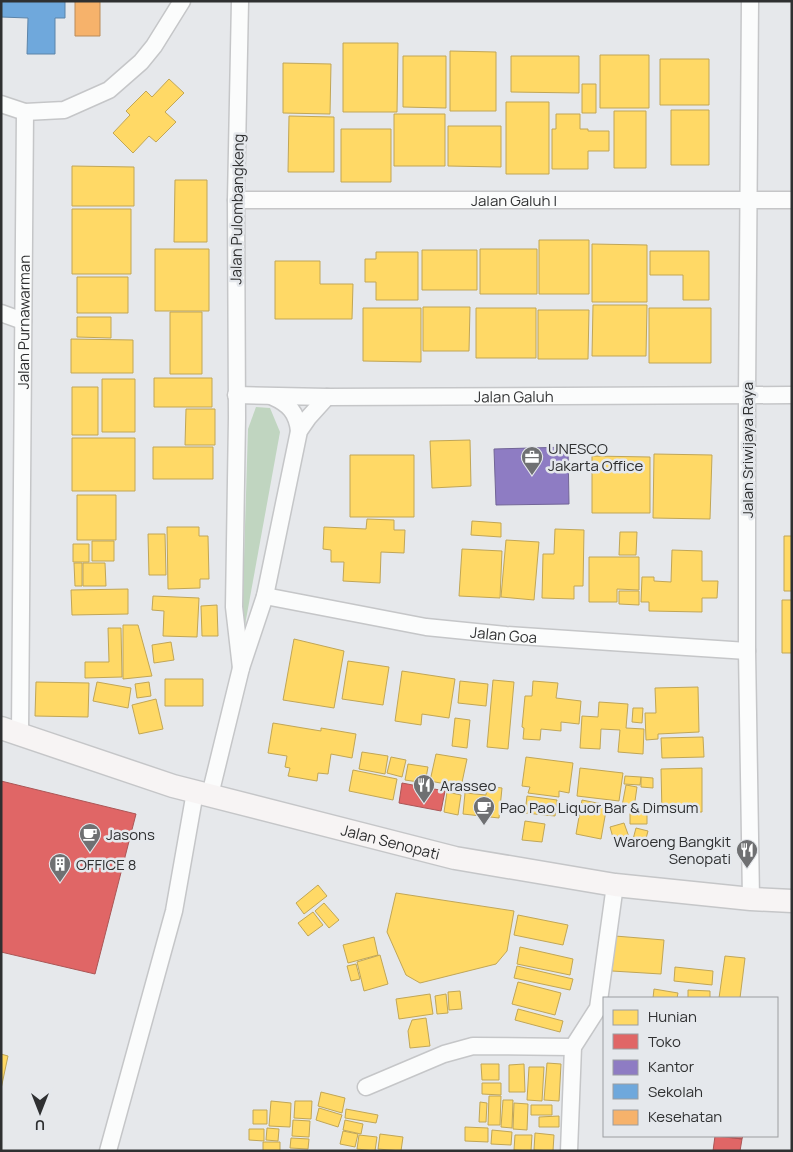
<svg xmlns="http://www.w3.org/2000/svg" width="793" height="1152" font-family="Manrope,sans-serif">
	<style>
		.green { fill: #c0d5c0 }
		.homes { fill: #ffd966; stroke: #c1a656 }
		.shops { fill: #e06666; stroke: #ab5656 }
		.offices { fill: #8e7cc3; stroke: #726597 }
		.schools { fill: #6fa8dc; stroke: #5c84a9 }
		.health { fill: #f6b26b; stroke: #ba8b5a }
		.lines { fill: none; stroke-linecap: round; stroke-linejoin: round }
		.minor-casing { stroke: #c5c6c8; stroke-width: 19 }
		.secondary-casing { stroke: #c5c6c8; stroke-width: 25 }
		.minor { stroke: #fbfcfc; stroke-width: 16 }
		.secondary { stroke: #f7f4f4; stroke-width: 22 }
		.labels { text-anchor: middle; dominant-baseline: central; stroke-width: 5; stroke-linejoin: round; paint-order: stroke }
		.street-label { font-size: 15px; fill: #2f3031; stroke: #e5e8ec }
		.poi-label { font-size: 15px; fill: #2f3031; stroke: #e5e8ec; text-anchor: start }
	</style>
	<rect width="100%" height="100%" fill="#e6e8eb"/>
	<path class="green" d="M256 407 270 408 280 432 245 625H242L248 429Z"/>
	<path class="homes" d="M343 43H398L397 112H343Z
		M450 51 496 52V111H450Z
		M600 55H649V108H600Z
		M403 56H446V108L403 107Z
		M511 56H579V93L511 92Z
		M660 59H709V105H660Z
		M283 63 331 64 330 114 283 113Z
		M169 79 184 93 165 112 176 122 156 142 149 136 133 153 113 133 130 115 126 111 146 91 152 97Z
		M582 84H596V113H582Z
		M506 102H549V174H506Z
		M671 110H709V165H671Z
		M614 111H646V168H614Z
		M394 114H445V166H394Z
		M556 114H580V129H588V131H609V151H588V169H552V129H556Z
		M289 116 334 117V172H288Z
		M448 126H501V167L448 166Z
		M341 129H391V182H341Z
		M72 166 134 167V206H72Z
		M175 180H207V242H174Z
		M72 209H131V274H72Z
		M539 240H589V294H539Z
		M592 244 647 245V302H592Z
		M155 249H209V311H155Z
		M480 249H537V294H480Z
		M422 250H477V290H422Z
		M650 251H709V300H683V275H650Z
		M376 252H418V300H376V282H365V259H376Z
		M275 261H320V284H353L352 319H275Z
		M77 277H128V313H77Z
		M593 305H647L646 356H592Z
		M423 307H470L469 351H423Z
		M363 308H421V362L363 361Z
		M476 308H536V358H476Z
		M649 308H711V363H649Z
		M538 310H589L588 359H538Z
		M170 312H202V374H170Z
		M77 317H111V338L77 337Z
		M71 339 133 340V373H71Z
		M154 378H212V407H154Z
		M102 379H135V432H102Z
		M72 387H98V435H72Z
		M186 409H215V445H185Z
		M72 438H135V491H72Z
		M470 440 471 486 432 488 430 441Z
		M153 447H213V479H153Z
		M654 454 712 455 710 519 653 518Z
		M350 455H414V517H350Z
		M592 456 650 457V513H592Z
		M77 495H116V540H77Z
		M367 519 394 520V530H405L404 553 381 552 380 583 343 581 344 562H331V550L323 549 324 527 366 529Z
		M472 521 501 523V537L471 535Z
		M167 527H199V536H208L209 579H200V588L168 589Z
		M555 529 584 530 583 586H574V599L542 598 543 554H554Z
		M620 532H637L636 555H619Z
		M148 534H165L166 575H149Z
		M784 536H792V591H784Z
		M506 540 539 542 534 600 501 597Z
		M92 541H114V561H92Z
		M73 544H89V562H73Z
		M462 549 502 551 500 598 459 596Z
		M672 550 702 551V581H718L717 598H702V612L649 611V602H641L642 577H654V581L671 582Z
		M589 557H639V590L617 589V602H589Z
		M74 563H82V586H75Z
		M83 563H105L106 586H83Z
		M128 589V614L72 615 71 590Z
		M619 591H639V605L619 604Z
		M153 596 199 598 197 637 163 636 164 611 152 610Z
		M782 600H792V653H782Z
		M217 605 218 636H202L201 606Z
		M123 625H138L152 676 123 679Z
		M108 628H121L122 677 85 678V662H109Z
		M294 639 344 651 334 708 283 700Z
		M171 642 174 660 154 663 152 645Z
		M348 661 389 667 383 705 342 699Z
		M402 671 455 679 449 718 422 714 421 725 395 721Z
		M165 679H203V706H165Z
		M493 680 514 682 508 749 487 747Z
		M460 681 488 684 486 706 458 703Z
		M533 681 558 683 556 698 581 701 579 724 561 722V731L541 729 540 740 523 739 524 728 522 727 525 696H532Z
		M36 682 89 683 88 717 35 716Z
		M97 682 131 688 128 708 93 701Z
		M149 682 151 696 137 698 135 684Z
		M698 687 699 732 658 734V739L646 740 645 713H656L655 688Z
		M156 699 163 729 139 734 132 705Z
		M599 702 628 704 626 728 644 729 643 754 618 752 620 730 601 729 600 749 580 748 582 716 598 717Z
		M633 708H643L642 723 632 722Z
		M455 718 470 720 467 748 452 746Z
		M273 723 321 731V728L356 734 352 758 331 754 328 774 318 773 317 781 288 776 290 768 285 767 287 756 268 753Z
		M703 737 704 757 662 758 661 738Z
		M362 752 388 756 385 774 359 769Z
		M436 754 467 759 461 787 430 781Z
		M391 757 406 760 402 777 387 773Z
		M526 757 573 763 569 793 559 791V797L528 793 530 787 522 786Z
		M408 764 428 767 425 783 405 780Z
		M580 768 623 773 619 801 577 796Z
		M702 768V812L662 813 661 769Z
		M353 770 397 779 393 800 349 791Z
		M625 776 641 777 640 785 624 784Z
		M641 777 653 778V788L641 787Z
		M626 785 637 787 634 808 622 806Z
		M487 786 502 788 499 818 463 814 465 793 486 795Z
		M447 792 461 795 458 815 444 812Z
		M527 796 557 800 555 816 525 813Z
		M582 800 607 805 601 839 576 834Z
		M630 810H647V824H630Z
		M525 821 545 824 542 842 522 840Z
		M624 823 629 837 614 841 610 827Z
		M636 828 648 831 644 846 632 843Z
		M318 885 327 896 304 914 296 903Z
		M396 893 514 911 507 951 496 964 420 983 406 975 387 932Z
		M324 903 339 920 329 928 315 911Z
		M313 912 323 925 308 936 298 923Z
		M518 915 568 925 563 945 514 935Z
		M615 936 664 940 661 974 612 971Z
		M374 937 378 955 348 963 343 945Z
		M520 947 573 959 570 975 517 964Z
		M380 955 388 984 364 991 357 962Z
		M725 956 745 958 740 998H719Z
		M356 964 360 979 351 981 347 966Z
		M517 966 573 979 570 990 514 978Z
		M675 967 713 971 712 985 674 981Z
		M518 982 561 993 555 1015 512 1004Z
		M654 989 678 993 677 998H653Z
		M688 990 710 991V998H688Z
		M460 991 462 1009 449 1010 448 992Z
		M430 994 433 1014 399 1019 396 999Z
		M446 994 448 1013 437 1014 435 996Z
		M518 1009 563 1021 560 1032 515 1020Z
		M426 1018 430 1046 410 1048 408 1031 412 1020Z
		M1 1054 8 1056 1 1089Z
		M547 1063 561 1064 559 1101 544 1100Z
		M481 1064H499V1080H482Z
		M524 1064 525 1092H509V1065Z
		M529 1067H544L542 1101 527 1100Z
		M482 1083H501V1095L482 1094Z
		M321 1092 345 1098 342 1113 318 1106Z
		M489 1096H501L500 1125H488Z
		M503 1100H513L512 1128 501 1127Z
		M271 1101 291 1103 290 1127 269 1126Z
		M295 1101H312L311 1119 294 1118Z
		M480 1102 487 1103 486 1122H479Z
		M514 1103 528 1104 527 1130 513 1129Z
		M531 1105H552V1115H531Z
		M319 1108 342 1115 338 1127 316 1120Z
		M346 1109 378 1115 376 1123 345 1118Z
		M253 1110H267V1124H253Z
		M559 1116V1127H539V1117Z
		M293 1120 310 1121 309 1137 292 1136Z
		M345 1120 363 1124 361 1134 343 1130Z
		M465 1127 488 1128V1142L465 1141Z
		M267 1128 279 1129 278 1141 266 1140Z
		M249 1129H264V1141L249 1140Z
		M492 1130 512 1132 511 1145 491 1144Z
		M343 1131 358 1134 355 1147 340 1144Z
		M535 1133 554 1135 553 1151 534 1150Z
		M380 1134 403 1137 401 1151 378 1149Z
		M359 1135 377 1137 375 1151 357 1149Z
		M515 1135H532L531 1151 514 1150Z
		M291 1138 309 1139 308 1149 290 1148Z
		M263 1142H280V1151H263Z"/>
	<path class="shops" d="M1 781 136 814 95 974 1 952Z
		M402 783 445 791 441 811 399 803Z
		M715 1136 742 1139 740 1151H713Z
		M721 1136H743L742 1139Z"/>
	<path class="offices" d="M568 447 569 504 496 505 494 449Z"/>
	<path class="schools" d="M1 1H65V18H55V54H27L28 18 1 17Z"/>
	<path class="health" d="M75 1H100V36H75Z"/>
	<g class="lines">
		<g class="minor-casing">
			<g id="minor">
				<path d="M240 1 236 200 237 418 234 607 241 668"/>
				<path d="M750 1 747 396V651L751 899"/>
				<path d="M1 104 25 112 64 110 109 90 141 62 154 46 182 1"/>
				<path id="s1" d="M236 200H792"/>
				<path d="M1 313 23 321"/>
				<path id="s2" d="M236 395 327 397 792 395"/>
				<path d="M273 397C289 404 297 413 299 431"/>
				<path id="s3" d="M265 596 426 627 506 635 747 651"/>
				<path id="s4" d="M20 734 25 112"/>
				<path d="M210 795 241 668 265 596 299 431 308 418 327 397"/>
				<path d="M366 1087 444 1054 473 1046 573 1047"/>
				<path d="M108 1151 174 911 195 792"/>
				<path d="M569 1151 573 1047 598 1008 615 885"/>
			</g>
		</g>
		<g class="secondary-casing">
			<g id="secondary">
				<path id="s5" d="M1 728 173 786 455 858 615 885 751 899 792 901"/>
			</g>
		</g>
		<use href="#minor" class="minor"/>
		<use href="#secondary" class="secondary"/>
	</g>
	<defs>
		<g id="office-pin" transform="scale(1.125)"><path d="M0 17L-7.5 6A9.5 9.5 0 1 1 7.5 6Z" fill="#6f7072" stroke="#e5e8ec"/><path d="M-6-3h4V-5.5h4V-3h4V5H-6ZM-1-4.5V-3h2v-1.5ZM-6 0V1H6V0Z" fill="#fff"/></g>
		<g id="restaurant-pin" transform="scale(1.125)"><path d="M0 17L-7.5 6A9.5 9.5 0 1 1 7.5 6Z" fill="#6f7072" stroke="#e5e8ec"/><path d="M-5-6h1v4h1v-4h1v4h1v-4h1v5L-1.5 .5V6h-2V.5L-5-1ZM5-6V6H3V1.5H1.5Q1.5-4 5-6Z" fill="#fff"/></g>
		<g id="cafe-pin" transform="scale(1.125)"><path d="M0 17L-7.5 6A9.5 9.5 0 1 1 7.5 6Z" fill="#6f7072" stroke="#e5e8ec"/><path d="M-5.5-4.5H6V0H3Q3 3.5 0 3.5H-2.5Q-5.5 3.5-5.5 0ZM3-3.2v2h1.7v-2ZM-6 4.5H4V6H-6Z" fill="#fff"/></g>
		<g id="building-pin" transform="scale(1.125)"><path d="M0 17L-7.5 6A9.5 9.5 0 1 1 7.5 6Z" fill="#6f7072" stroke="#e5e8ec"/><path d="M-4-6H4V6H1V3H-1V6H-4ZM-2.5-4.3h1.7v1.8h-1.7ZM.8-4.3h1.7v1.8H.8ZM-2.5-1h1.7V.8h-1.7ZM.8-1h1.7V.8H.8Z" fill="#fff"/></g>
	</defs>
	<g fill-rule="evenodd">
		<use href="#office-pin" x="532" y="457"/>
		<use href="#restaurant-pin" x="424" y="785"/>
		<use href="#cafe-pin" x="484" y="807"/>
		<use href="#cafe-pin" x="90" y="834"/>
		<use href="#restaurant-pin" x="747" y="850"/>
		<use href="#building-pin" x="60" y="864"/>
	</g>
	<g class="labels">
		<g class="street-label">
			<text stroke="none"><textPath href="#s1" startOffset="278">Jalan Galuh I</textPath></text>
			<text transform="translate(237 209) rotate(-89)">Jalan Pulombangkeng</text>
			<text stroke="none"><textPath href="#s4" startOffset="412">Jalan Purnawarman</textPath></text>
			<text stroke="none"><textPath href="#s2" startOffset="278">Jalan Galuh</textPath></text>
			<text transform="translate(747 450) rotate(-90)">Jalan Sriwijaya Raya</text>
			<text stroke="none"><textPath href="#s3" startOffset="242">Jalan Goa</textPath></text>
			<text stroke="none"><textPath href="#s5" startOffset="406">Jalan Senopati</textPath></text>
		</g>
		<g class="poi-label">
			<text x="548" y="448">UNESCO<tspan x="548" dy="17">Jakarta Office</tspan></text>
			<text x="440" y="785">Arasseo</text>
			<text x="500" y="807">Pao Pao Liquor Bar &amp; Dimsum</text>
			<text x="106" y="834">Jasons</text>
			<text x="731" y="841" text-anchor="end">Waroeng Bangkit<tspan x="731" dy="17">Senopati</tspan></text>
			<text x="76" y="864">OFFICE 8</text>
		</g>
	</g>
	<rect width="793" height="1152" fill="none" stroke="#2f3031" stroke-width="5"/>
	<rect x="603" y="997" width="175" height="140" fill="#e5e8ec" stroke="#9c9ea1"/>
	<rect x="613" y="1010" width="25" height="15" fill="#ffd966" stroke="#9c9ea1"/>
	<text x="648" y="1022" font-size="15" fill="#2f3031">Hunian</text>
	<rect x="613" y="1034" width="25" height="15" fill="#e06666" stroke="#9c9ea1"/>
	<text x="648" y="1047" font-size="15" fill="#2f3031">Toko</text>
	<rect x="613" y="1060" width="25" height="15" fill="#8e7cc3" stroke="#9c9ea1"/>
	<text x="648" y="1072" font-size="15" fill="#2f3031">Kantor</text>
	<rect x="613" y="1084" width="25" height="15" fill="#6fa8dc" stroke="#9c9ea1"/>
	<text x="648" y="1097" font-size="15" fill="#2f3031">Sekolah</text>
	<rect x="613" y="1110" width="25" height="15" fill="#f6b26b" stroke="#9c9ea1"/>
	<text x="648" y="1122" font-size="15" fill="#2f3031">Kesehatan</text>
	<g transform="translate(40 1112) rotate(180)" stroke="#e5e8ec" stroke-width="4" paint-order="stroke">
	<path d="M0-4L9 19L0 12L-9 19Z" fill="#2f3031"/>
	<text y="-8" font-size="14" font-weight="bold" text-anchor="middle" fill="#2f3031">U</text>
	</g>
</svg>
